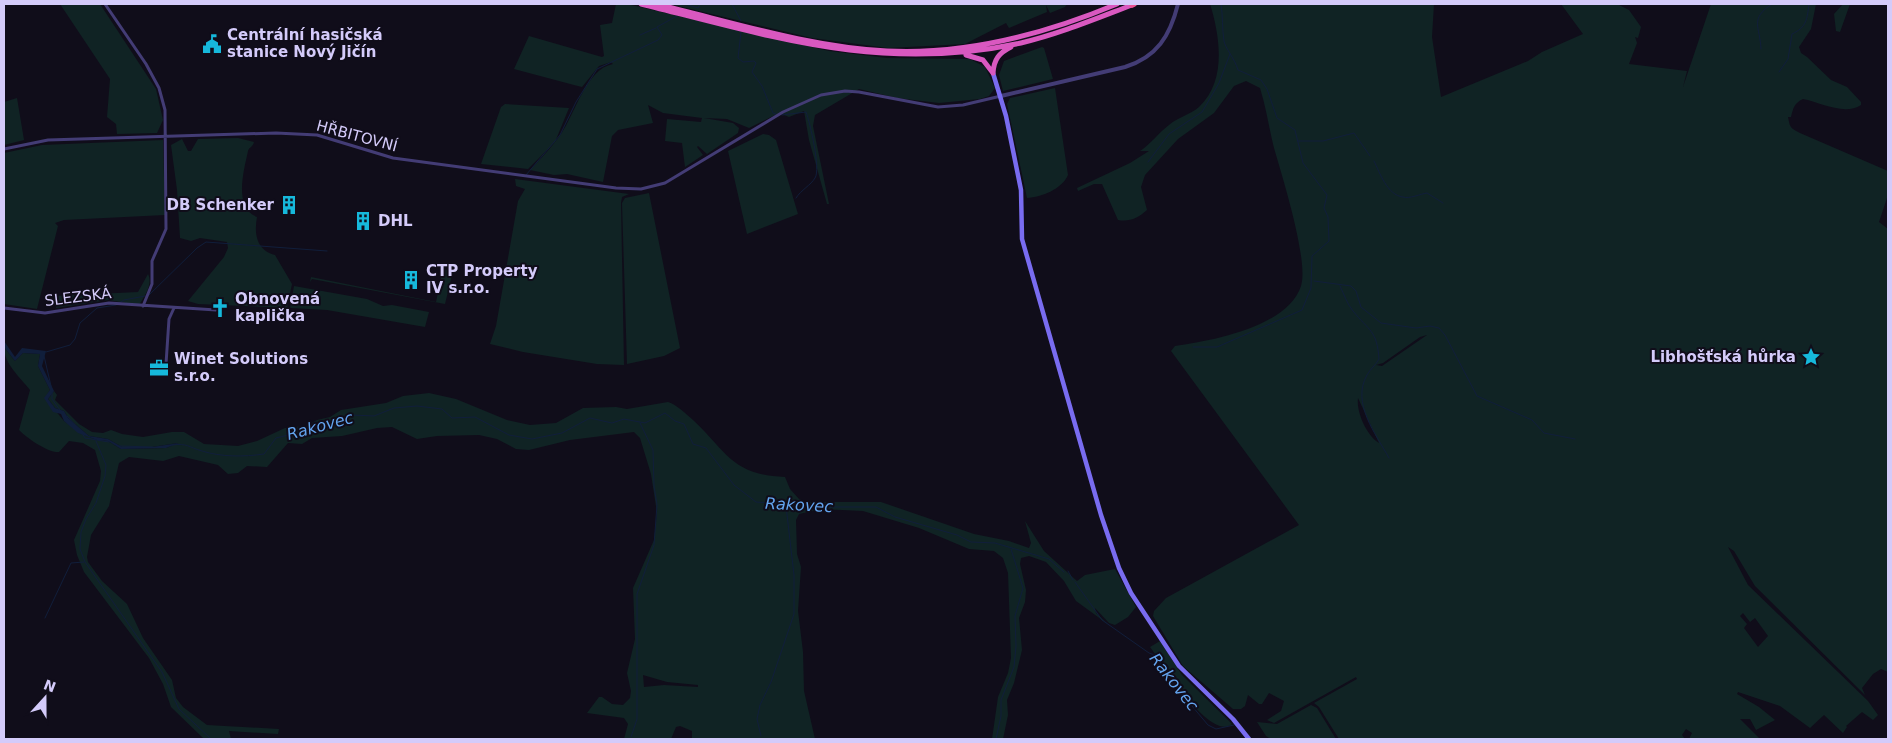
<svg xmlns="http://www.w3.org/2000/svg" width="1892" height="743" font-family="'DejaVu Sans',sans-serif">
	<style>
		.green { fill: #102324; fill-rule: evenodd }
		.water { fill: #101e3b }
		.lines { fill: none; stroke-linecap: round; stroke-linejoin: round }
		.stream { stroke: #101e3b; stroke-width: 1 }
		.minor { stroke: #433c75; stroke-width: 3 }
		.tertiary { stroke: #433c75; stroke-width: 4 }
		.secondary { stroke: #796cf0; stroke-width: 4.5 }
		.trunk { stroke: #d958c0; stroke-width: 5 }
		.motorway { stroke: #ee5291; stroke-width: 5.5 }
		.labels { text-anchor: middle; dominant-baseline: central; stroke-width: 4; stroke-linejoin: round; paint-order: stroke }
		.poi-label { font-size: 15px; font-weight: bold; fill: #d4cbfa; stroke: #100d1a; text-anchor: start }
		.street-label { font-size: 15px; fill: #d4cbfa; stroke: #100d1a }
		.water-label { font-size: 16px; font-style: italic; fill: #63a4ef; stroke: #100d1a }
	</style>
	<rect width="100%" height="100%" fill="#100d1a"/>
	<path class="green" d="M60 4H100L156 89 163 120 157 133 117 134 116 124 107 117 110 79Z
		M616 4H627L829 51 887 58 970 59 985 67 995 88 989 96 980 99 939 103 897 98 859 89 815 115 813 126 829 204H827L809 140 804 111 789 117 779 113 749 128 727 119 704 118 733 123 739 128 738 133 707 154 698 146 697 147 703 155 685 167 682 143 665 141 667 119 701 122 702 118 663 113 648 105 653 123 618 130 612 136 603 182 567 174 554 175 530 170C541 158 552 147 561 134 575 114 586 69 613 64L611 62 599 66 582 87 574 85 514 69 529 36 602 57 604 56 600 25 612 23Z
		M670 4H1067L1065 7 1050 13 1046 5 1047 12 1009 28 1006 23 965 44 888 48 812 38Z
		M1210 4H1434L1432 37 1441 97 1528 61 1542 52 1583 34 1561 4H1617L1629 10 1641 27 1638 38 1635 37 1637 43 1629 64 1687 71 1683 87 1711 4H1816L1811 29 1799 47 1801 53 1807 57 1831 80 1847 87 1861 102V105C1844 116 1820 102 1803 99 1794 103 1793 109 1791 117H1788C1790 127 1790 128 1800 133L1888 171V195L1879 222 1888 229V672L1881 669 1873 674 1862 688 1865 695 1864 694 1755 586 1734 551 1728 547 1748 585 1868 701 1878 715 1873 720 1862 712 1846 726 1847 727 1843 733 1824 715 1810 728 1780 706 1738 692 1737 694 1759 707 1775 720 1756 730 1750 719H1740L1760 739H1689L1692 733 1686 729 1682 735 1685 739H1339L1319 707 1314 703 1357 679 1356 677 1274 723 1267 720 1281 711 1284 701 1269 693 1262 704H1259L1248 695 1245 706 1241 709H1233L1183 666 1153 616 1154 611 1166 598 1299 525 1171 351 1175 346C1211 341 1288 327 1301 286 1309 261 1282 176 1274 148 1269 128 1266 107 1260 88L1246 81 1234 86 1214 113 1178 139 1145 175 1141 187 1147 210C1138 218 1130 222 1118 220L1102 184H1094L1078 191 1077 188 1130 163 1149 151H1140C1151 144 1158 133 1169 125 1178 117 1190 115 1199 107 1227 81 1220 36 1210 4ZM1427 335 1382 366 1376 365 1383 363 1420 337ZM1358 398 1379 443C1367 436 1356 412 1358 398ZM1743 613 1750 622 1755 618 1768 636 1758 647 1744 628 1747 624 1740 616Z
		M1843 4H1850L1840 32 1836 31 1834 14Z
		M1042 47 1044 48 1053 79 1003 91 999 75 1004 61Z
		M1055 88 1068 175C1062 189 1042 197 1027 198L1007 104 1010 98Z
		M17 98 24 140 4 145V102Z
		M505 104 569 108 555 142 528 169 481 164 501 107Z
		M763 134 769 135 776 140 798 214 747 234 728 151Z
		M238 138 254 142C253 147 249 147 248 151 244 170 233 208 257 217 254 233 256 250 275 255L292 284 287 308 198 304 188 301 224 257 228 248 227 242 200 238 191 241 180 238 177 190 171 145 182 139 188 151H191L198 139Z
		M163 140 165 215 64 220 55 223 58 226 37 309 4 304V153L42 145Z
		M515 179 629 194 622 197 621 203 624 365 597 364 523 352 490 344 496 326 518 201 525 189 516 186Z
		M649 193 680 348 664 356 627 364 622 203 625 198Z
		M443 269 453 271 445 304 312 279 310 282 311 277 436 302Z
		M148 274C153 284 145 296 139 305L108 300 56 308 55 296 138 292Z
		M294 286 367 299 383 306 392 305 429 312 425 327 327 310 290 308Z
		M4 347 15 361 23 353 40 354 38 366 50 390 45 398 64 421 80 433 97 440 108 441 121 449 166 448 178 443 152 447H122L108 439 89 436 68 418 64 411 55 408 48 399 54 391 57 395 55 400 79 424 92 432 103 433 111 430 122 434 143 437 172 432H184L204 444 238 446 257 441 285 428 306 426 317 420 330 417 341 410 386 403 403 396 429 393 456 399 507 420 530 425 556 423 583 408 616 407 627 409 668 402C677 405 685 413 693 420 727 452 732 475 785 477L790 489 799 499 807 502H881L974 534 1009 541 1029 548 1031 543 1025 521 1044 551 1077 581 1085 575 1115 569 1136 607 1128 617 1115 625 1109 623 1095 608 1096 613 1109 625 1076 601 1064 581 1046 562 1029 556 1021 558 1020 564 1026 590 1025 602 1019 618 1022 650 1014 683 1007 700 1008 715 1003 739H992L998 697 1008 673 1011 658 1008 573 1003 558 994 551 969 549 919 528 863 511 821 509 799 514 796 520 797 554 801 567 798 611 803 652 804 691 815 739H692V731L680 726 676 727 671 739H624L628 724 624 718 587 713 599 697H602L612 704 623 705 630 698 631 691 627 673 635 639 633 588 654 540 657 513 651 474 640 438 634 432 570 440 529 450 516 449 497 439 479 435 437 436 417 439 392 427 377 428 342 436 312 438 302 444 288 443 267 467 247 466 238 473 228 474 218 465 179 456 163 461 129 457 119 463 109 506 91 535 87 557 88 562 102 581 127 604 143 638 172 680 176 698 183 707 207 725 279 729 278 734 229 731 231 739H204L171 707 163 684 149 658 84 572 77 555 74 540 100 481 101 471 95 450 83 443 69 441 59 452C48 453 27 438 19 430L30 390C20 377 4 364 4 347ZM643 675 667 682 698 685V687L664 685 644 687Z
		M1160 641 1182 675 1226 718 1232 724C1210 742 1162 663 1150 647Z
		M1311 705 1317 708 1336 739H1271L1266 736 1257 722 1277 724Z"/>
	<path class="water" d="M4 341 15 357 22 348 46 351 42 366 54 391 48 399 55 408 64 411 68 418 89 436 108 439 122 447H152L179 443 166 448 121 449 108 441 97 440 78 433 64 421 61 414 53 412 44 398 50 390 38 366 40 354 23 353 15 361 4 347Z"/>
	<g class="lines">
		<path class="stream" d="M732 4 741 21
			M688 5 698 8 700 4
			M741 32 738 58 743 62 754 61 756 63 752 72 762 86 773 113 776 114
			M640 35 656 28
			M1761 49C1760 26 1749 19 1772 4
			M1779 72 1788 59 1792 34C1807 27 1807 19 1809 4
			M782 115 806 112C810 123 821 169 815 178 811 185 801 190 796 198
			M1298 141H1323L1354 133 1370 156
			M1374 161C1380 173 1387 195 1403 197 1410 199 1420 194 1427 193L1443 203
			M1148 162 1169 134 1202 112 1219 83 1230 54
			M526 175 560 135 576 102 597 69 658 40 662 35 657 27 677 16
			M1314 281 1351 286 1356 291 1361 307 1381 323 1416 328 1430 326 1439 328 1445 335 1477 396 1532 420 1544 433 1575 439
			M1340 286C1344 294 1347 304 1353 311 1369 331 1377 330 1379 359 1376 365 1370 369 1367 375 1351 403 1376 434 1389 458
			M149 295 197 248 206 242 327 251
			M1193 347H1217L1302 310 1311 288 1312 256 1329 241 1328 217 1324 208 1327 195 1303 163 1295 130 1277 118 1267 89 1261 80 1238 70C1235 59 1225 48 1224 41 1222 29 1223 16 1221 4
			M46 352 70 345 75 339 80 323 97 308 116 305 124 300 145 296
			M44 356 51 386
			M52 392V399L60 410
			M67 416 78 428
			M82 433 85 438 109 442
			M96 441 106 465 105 476 96 503 86 519 81 532 80 549 85 562 162 672 179 709 211 739
			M172 445C188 443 188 447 202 451 221 457 244 457 264 454L276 438 333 424 351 415 374 416 394 408 417 406 442 409 452 418 475 417 509 435 532 439 562 433 590 418 612 423 624 419 645 423 665 413 675 421 684 424 693 444 706 448 734 485 756 502 818 507H876L895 517 957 535 971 542 995 543 1049 559 1064 572
			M118 446 153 447
			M1068 571 1073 580
			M1075 582 1102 620 1149 653 1157 656 1165 674 1208 725 1216 729 1234 725
			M45 618 71 563 84 562
			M761 736 757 719 760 705 771 682 794 614V575L786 506
			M631 737 637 719V594L654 545 657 505 654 486 653 450 640 423
			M996 739 1001 716V700L1014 667 1016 646 1015 616 1023 588 1011 549"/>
		<path class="minor" d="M105 4 146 64 159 88 165 110 166 229 152 261V284L143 306
			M4 149 48 140 276 133 317 135 393 158 616 188 641 189 665 183 783 112 821 95 845 91 859 92 938 107 963 105 1001 96
			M4 308 45 313 109 303 216 310
			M166 364 169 319 174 308"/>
		<path class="tertiary" d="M1001 96 1125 67C1157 57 1170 36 1178 4"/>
		<path class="secondary" d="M993 73 1006 116 1021 190 1022 239 1101 515 1119 568 1131 593 1179 666 1233 719 1249 739"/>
		<path class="trunk" d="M641 4C774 37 882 73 1021 43 1059 34 1095 19 1132 5
			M656 4C732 22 809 47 887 51 965 55 1045 34 1117 4
			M966 55 983 60 993 73
			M993 73C994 59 999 53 1011 47"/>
		<path class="motorway" d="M1132 5 1134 4"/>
	</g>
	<defs>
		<g id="civic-bare" transform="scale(1.5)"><path d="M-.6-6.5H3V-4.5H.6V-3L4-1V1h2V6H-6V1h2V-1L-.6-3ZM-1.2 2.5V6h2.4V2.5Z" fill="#16b8db" stroke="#100d1a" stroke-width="2.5" paint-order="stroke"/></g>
		<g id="building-bare" transform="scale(1.5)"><path d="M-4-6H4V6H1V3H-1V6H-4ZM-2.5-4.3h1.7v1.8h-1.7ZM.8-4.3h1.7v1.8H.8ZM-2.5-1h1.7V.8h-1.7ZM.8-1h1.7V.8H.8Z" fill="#16b8db" stroke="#100d1a" stroke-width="2.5" paint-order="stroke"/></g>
		<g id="church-bare" transform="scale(1.5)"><path d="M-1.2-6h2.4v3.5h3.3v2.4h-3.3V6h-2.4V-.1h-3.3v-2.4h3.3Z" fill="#16b8db" stroke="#100d1a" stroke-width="2.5" paint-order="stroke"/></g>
		<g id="sight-bare" transform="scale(1.5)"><path d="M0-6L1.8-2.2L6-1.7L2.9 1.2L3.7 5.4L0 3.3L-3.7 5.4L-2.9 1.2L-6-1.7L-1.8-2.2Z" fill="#16b8db" stroke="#100d1a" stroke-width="2.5" paint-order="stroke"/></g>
		<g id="office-bare" transform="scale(1.5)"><path d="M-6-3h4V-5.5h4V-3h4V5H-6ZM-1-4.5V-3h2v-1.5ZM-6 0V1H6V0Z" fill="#16b8db" stroke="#100d1a" stroke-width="2.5" paint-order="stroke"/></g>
	</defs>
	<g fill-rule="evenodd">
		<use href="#civic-bare" x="212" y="44"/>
		<use href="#building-bare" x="289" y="205"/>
		<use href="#building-bare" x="363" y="221"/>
		<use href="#building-bare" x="411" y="280"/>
		<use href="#church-bare" x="220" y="308"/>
		<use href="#sight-bare" x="1811" y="357"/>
		<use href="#office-bare" x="159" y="368"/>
	</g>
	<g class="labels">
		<g class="poi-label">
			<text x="227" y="35">Centrální hasičská<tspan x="227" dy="17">stanice Nový Jičín</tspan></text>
			<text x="274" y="205" text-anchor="end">DB Schenker</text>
			<text x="378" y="221">DHL</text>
			<text x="426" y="271">CTP Property<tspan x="426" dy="17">IV s.r.o.</tspan></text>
			<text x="235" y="299">Obnovená<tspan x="235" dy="17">kaplička</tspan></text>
			<text x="1796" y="357" text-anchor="end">Libhošťská hůrka</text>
			<text x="174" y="359">Winet Solutions<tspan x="174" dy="17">s.r.o.</tspan></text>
		</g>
		<g class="street-label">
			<text transform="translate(357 136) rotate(15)">HŘBITOVNÍ</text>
			<text transform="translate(78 297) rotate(-7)">SLEZSKÁ</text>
		</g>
		<g class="water-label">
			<text transform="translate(320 426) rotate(-15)">Rakovec</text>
			<text transform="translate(799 505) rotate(3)">Rakovec</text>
			<text transform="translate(1174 682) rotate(52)">Rakovec</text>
		</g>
	</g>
	<rect width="1892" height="743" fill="none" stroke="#d4cbfa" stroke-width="10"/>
	<g transform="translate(45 698) rotate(21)" stroke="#100d1a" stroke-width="4" paint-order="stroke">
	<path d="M0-4L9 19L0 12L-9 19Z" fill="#d4cbfa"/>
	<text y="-8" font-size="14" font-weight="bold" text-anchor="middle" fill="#d4cbfa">N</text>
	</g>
</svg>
